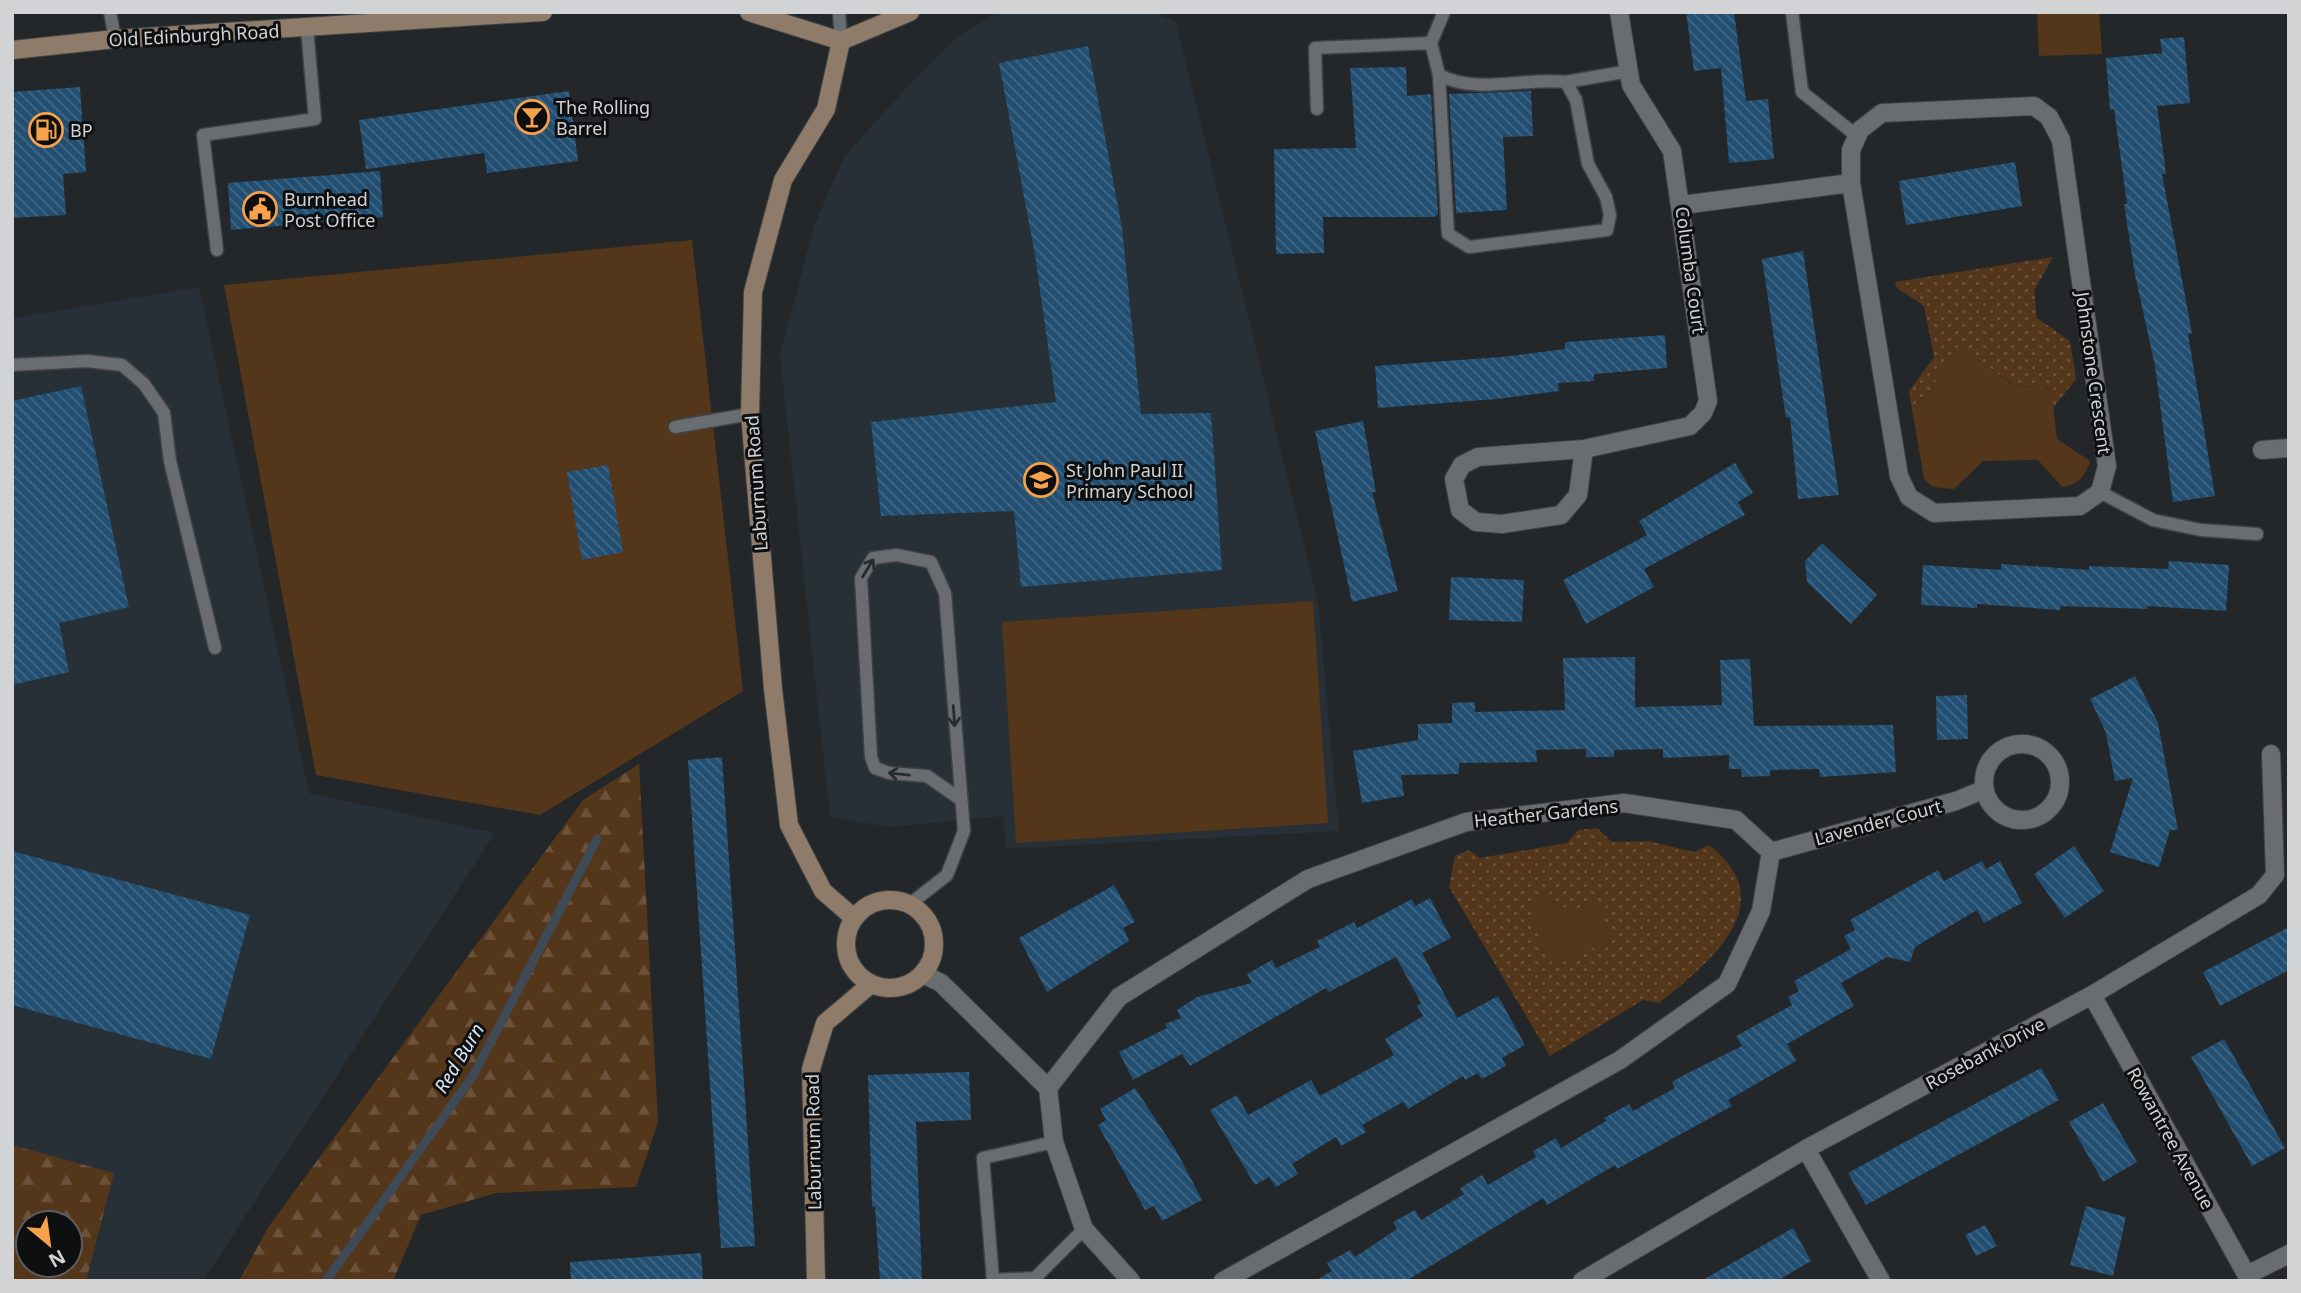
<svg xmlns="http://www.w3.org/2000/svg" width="2301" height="1293" font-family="'Noto Sans',sans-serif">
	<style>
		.built { fill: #273037; fill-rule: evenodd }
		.grass { fill: url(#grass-dots) }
		.forest { fill: url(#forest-firs); fill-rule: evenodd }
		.green { fill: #54361a }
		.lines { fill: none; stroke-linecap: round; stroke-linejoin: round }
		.stream { stroke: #3f4a57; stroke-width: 9 }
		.building { fill: url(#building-back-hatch) }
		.lane-casing { stroke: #404345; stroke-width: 15 }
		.street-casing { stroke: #404345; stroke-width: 20 }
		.secondary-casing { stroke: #404345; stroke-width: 20 }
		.lane { stroke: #696d71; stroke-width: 12 }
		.street { stroke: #696d71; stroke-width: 18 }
		.secondary { stroke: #8f7b69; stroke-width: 18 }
		.oneway { stroke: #292b2e }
		.labels { text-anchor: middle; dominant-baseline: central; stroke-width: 6; stroke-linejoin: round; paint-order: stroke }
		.street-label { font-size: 18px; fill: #d1d3d5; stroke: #0e0f11 }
		.poi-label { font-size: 18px; fill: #d1d3d5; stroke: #0e0f11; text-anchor: start }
		.water-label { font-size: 19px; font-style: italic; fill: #d9e6f2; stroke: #0e0f11 }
	</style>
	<defs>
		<pattern id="grass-dots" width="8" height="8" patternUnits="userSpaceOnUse" patternTransform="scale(1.75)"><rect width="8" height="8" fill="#54361a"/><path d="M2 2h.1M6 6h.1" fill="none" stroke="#6c523a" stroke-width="1.8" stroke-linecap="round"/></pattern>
		<pattern id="forest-firs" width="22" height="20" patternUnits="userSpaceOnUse" patternTransform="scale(1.75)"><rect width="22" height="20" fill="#54361a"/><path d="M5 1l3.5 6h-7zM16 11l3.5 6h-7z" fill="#6c523a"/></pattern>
		<pattern id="building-back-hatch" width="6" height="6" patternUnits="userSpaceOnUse" patternTransform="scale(1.75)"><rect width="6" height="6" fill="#224f71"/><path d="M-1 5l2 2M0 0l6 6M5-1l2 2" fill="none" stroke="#416784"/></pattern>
	</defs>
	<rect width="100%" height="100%" fill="#23272a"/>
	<path class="built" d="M998 12H1160L1161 16 1176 22 1318 602 1339 831 1006 849 1003 816 890 827 830 817 780 355 814 226 844 157 916 77 953 40Z
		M199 287 309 793 495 833 203 1281H12V318ZM28 1223H70V1265H28Z"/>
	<path class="grass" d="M2053 257 2034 291 2037 318 2070 341 2076 379 2053 408 2051 389 2014 385 1959 347 1913 415 1909 391 1934 357 1924 306 1896 287 1895 282Z
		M1597 828 1612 842 1648 841 1694 852 1709 845C1784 903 1710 962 1659 1003L1643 1000 1550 1056 1449 887 1455 856 1469 850 1480 858 1567 843 1578 830Z"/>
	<path class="forest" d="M639 764 658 1122 636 1187 496 1193 421 1215 393 1281H239L269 1226 583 800Z
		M12 1145 114 1173 86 1281H12ZM28 1223H70V1265H28Z"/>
	<path class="green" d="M2037 12H2099L2102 54 2039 56Z
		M692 240 743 691 540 815 316 775 224 285Z
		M1959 346 2013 385 2051 389 2057 439 2090 461C2086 476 2078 485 2062 487L2038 460 1983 461 1954 489 1933 487 1924 479 1913 415Z
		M1313 601 1328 823 1016 843 1002 622Z
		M1540 895 1572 911 1598 901 1611 940 1560 963 1547 958 1532 913Z"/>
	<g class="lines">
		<path class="stream" d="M326 1281 474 1074 597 839"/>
	</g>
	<path class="building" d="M1686 12H1734L1746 101 1768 99 1774 159 1729 163 1721 68 1694 71Z
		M2184 37 2190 103 2157 106 2166 174H2162L2192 333 2188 334 2215 496 2173 502 2155 366 2135 275 2124 204H2127L2114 109 2110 110 2106 58 2162 53 2160 39Z
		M1088 46 1122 228 1141 414 1211 413 1222 570 1021 587 1014 511 881 516 871 422 1056 402 1035 255 999 63Z
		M1406 67 1407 96 1431 94 1438 214 1434 217H1323L1324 253 1276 254 1274 149 1356 148 1350 68Z
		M80 87 86 172 63 174 66 215 12 218V92Z
		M569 91 578 161 487 173 484 153 366 169 359 120Z
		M1531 91 1533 136 1503 137 1507 210 1456 213 1449 94Z
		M2015 162 2022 206 1906 225 1899 181Z
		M380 171 383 217 231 230 228 183Z
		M1803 251 1839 495 1798 499 1790 417 1786 418 1762 259Z
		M1665 335 1667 368 1594 374V381L1558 383 1559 391 1497 399 1378 408 1375 366 1501 357 1565 349V342Z
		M81 386 129 607 59 623 69 672 12 685V401Z
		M1363 421 1376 492H1372L1398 591 1352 602 1315 431Z
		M1735 463 1753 493 1738 502 1745 515 1644 569 1654 587 1586 624 1563 580 1647 535 1639 521Z
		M608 465 623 552 582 560 567 472Z
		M1822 543 1877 595 1851 624 1807 582 1805 561Z
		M2169 561 2229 565 2226 611 2147 606V609L2061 606 2060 610 1977 604V608L1921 605 1923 565 2001 570V564L2089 570V566L2168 569Z
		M1451 577 1524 580 1522 622 1449 620Z
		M1635 657V707L1722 705 1720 660 1750 659 1754 726 1893 725 1896 772 1820 777 1819 769 1770 770V776L1742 777 1741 769H1729V755L1663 758V749L1614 750V757H1586V749L1536 750 1537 762 1459 763V774L1401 775 1404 796 1362 803 1353 751 1418 740V724L1452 723V703L1475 702V712L1565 710 1563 658Z
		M2135 676 2158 723 2178 830H2170L2159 867 2110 852 2133 778 2115 781 2106 733 2090 699Z
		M1967 695 1968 739 1937 740 1936 696Z
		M722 757 755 1246 721 1248 688 760Z
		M2074 846 2104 891 2065 918 2034 874Z
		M12 851 250 915 211 1059 12 1005Z
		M1982 861 1986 869 2000 861 2022 903 1984 923 1977 910 1915 947 1910 962 1887 957 1841 983 1854 1006 1787 1044 1796 1061 1728 1100 1732 1106 1617 1169 1615 1165 1547 1205 1543 1198 1406 1281H1315L1332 1271 1327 1263 1350 1250 1355 1257 1397 1229 1393 1222 1415 1210 1421 1220 1464 1194 1460 1188 1482 1175 1488 1185 1536 1157 1533 1151 1556 1138 1561 1148 1606 1121 1604 1118 1629 1104 1633 1111 1675 1088 1672 1082 1684 1075 1742 1046 1736 1036 1792 1005 1788 997 1799 991 1794 981 1851 949 1844 936 1855 930 1850 920 1938 870 1944 881Z
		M1114 885 1135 922 1123 928 1129 941 1047 992 1019 938Z
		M1430 898 1451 938 1422 953 1457 1018 1498 996 1525 1045 1502 1058 1506 1066 1482 1079 1478 1073 1465 1080 1463 1076 1408 1109 1403 1102 1362 1125 1366 1132 1341 1146 1336 1137 1292 1164 1298 1174 1276 1187 1269 1177 1255 1185 1210 1110 1237 1095 1248 1115 1311 1080 1320 1096 1394 1055 1385 1039 1423 1016 1417 1006 1421 1003 1396 957 1329 992 1326 988 1190 1066 1182 1054 1133 1080 1119 1052 1167 1028 1165 1024 1181 1018 1177 1010 1197 997 1252 983 1247 974 1272 960 1276 968 1320 947 1317 941 1354 922 1357 928 1412 899 1415 906Z
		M2289 927V970L2220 1006 2203 972Z
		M2224 1039 2285 1148 2252 1166 2191 1057Z
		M2041 1068 2059 1100 1866 1205 1848 1173Z
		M969 1072 971 1120 916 1122 922 1281H880L875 1206 872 1207 868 1075Z
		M1135 1088 1177 1152 1202 1200 1162 1221 1154 1206 1145 1210 1098 1125 1106 1120 1100 1109Z
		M2103 1103 2137 1162 2103 1182 2069 1122Z
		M2086 1206 2126 1217 2113 1276 2070 1265Z
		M1985 1225 1997 1246 1976 1256 1965 1235Z
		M1793 1228 1811 1261 1777 1281H1701Z
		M701 1253 703 1281H571L570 1262Z"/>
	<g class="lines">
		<g class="lane-casing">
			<path id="lane" d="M110 12 115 39
				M839 12 841 41
				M1792 12 1802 92 1857 136
				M1431 43 1439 75C1477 95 1525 77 1566 82L1576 100 1588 164 1606 197 1610 215 1607 230 1469 247 1448 234 1439 75
				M1566 82 1629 71
				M1317 109 1315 48 1431 43 1444 12
				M217 250 203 135 315 119 307 28
				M12 365 87 361 122 365 144 384 164 413 170 461 215 648
				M675 427 750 414
				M2100 492 2153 520 2201 530 2257 534
				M910 904 947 875 964 831 945 593 931 562 897 555 873 558 861 578 871 757 875 768 889 773 927 776 960 799
				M1054 1142 983 1158 993 1280 1035 1278 1084 1229"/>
		</g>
		<g class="street-casing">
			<path id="street" d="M1682 205 1851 183V150L1860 130 1882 113 2034 106 2049 117 2061 140 2107 466 2100 492 2080 506 1934 513 1909 497 1899 476 1851 183
				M1584 449 1578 495 1561 515 1502 524 1476 522 1460 510 1454 479 1462 465 1478 457 1584 449 1690 426 1703 413 1708 401 1672 151 1631 85 1619 12
				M2262 450 2289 448
				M1984 782a38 38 0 1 1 76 0a38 38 0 1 1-76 0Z
				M1771 852 1956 801 1985 789
				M923 974 941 983 1048 1088 1054 1142 1084 1229 1131 1281
				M2092 995 2250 1281
				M1048 1088 1119 997 1308 879 1466 822 1624 803 1736 820 1771 852 1761 911 1727 984 1620 1060 1223 1281
				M1806 1149 1881 1281
				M2247 1275 2289 1254
				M1582 1281 1806 1149 2092 995 2259 895 2275 875 2271 754"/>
		</g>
		<g class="secondary-casing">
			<path id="secondary" d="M749 12 841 41 910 12
				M841 41 826 109 783 180 753 292 750 414 773 689 789 825 823 891 854 918
				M12 50 115 39 543 12
				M846 944a44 44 0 1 1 88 0a44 44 0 1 1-88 0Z
				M816 1281 811 1069 825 1023 871 984"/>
		</g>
		<use href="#lane" class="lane"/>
		<use href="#street" class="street"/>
		<use href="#secondary" class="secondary"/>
	</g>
	<defs><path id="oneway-shaft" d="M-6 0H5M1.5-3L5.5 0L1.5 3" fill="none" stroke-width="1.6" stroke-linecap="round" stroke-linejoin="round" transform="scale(1.75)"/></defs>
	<g class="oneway">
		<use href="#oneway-shaft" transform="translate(868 568) rotate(-58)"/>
		<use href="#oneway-shaft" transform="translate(954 716) rotate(86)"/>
		<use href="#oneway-shaft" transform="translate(899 774) rotate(-174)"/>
	</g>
	<defs>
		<g id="bar-ring" transform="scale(1.75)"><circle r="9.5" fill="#0e0f11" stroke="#f7a14a" stroke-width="1.5"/><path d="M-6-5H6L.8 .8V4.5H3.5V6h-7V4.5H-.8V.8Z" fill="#f7a14a"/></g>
		<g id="fuel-ring" transform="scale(1.75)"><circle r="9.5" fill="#0e0f11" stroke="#f7a14a" stroke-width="1.5"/><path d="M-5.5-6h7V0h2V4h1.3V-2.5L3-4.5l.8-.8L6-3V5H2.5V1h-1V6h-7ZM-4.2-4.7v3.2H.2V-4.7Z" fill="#f7a14a"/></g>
		<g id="civic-ring" transform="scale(1.75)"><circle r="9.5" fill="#0e0f11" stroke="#f7a14a" stroke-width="1.5"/><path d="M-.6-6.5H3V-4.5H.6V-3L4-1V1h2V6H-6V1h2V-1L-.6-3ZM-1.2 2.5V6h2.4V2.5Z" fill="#f7a14a"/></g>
		<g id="school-ring" transform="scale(1.75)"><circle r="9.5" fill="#0e0f11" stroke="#f7a14a" stroke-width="1.5"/><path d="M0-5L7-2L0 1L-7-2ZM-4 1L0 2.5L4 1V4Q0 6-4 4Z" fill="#f7a14a"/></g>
	</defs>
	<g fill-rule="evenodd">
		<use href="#bar-ring" x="532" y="117"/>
		<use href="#fuel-ring" x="46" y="130"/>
		<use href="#civic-ring" x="260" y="209"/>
		<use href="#school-ring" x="1041" y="480"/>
	</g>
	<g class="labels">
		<g class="street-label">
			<text transform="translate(194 35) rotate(-3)">Old Edinburgh Road</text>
			<text transform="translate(1691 270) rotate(82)">Columba Court</text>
			<text transform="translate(2094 373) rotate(82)">Johnstone Crescent</text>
			<text transform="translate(756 483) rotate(-94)">Laburnum Road</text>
			<text transform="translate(1546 813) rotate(-6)">Heather Gardens</text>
			<text transform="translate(1878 822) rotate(-15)">Lavender Court</text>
			<text transform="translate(1985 1053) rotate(-28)">Rosebank Drive</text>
			<text transform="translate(2171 1138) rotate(61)">Rowantree Avenue</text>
			<text transform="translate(813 1142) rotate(-91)">Laburnum Road</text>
		</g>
		<g class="poi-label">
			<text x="556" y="107">The Rolling<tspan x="556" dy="21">Barrel</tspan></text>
			<text x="70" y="130">BP</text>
			<text x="284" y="199">Burnhead<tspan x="284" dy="21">Post Office</tspan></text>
			<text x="1066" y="470">St John Paul II<tspan x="1066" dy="21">Primary School</tspan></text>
		</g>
		<g class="water-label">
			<text transform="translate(459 1058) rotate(-59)">Red Burn</text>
		</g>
	</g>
	<rect width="2301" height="1293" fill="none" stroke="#d1d3d5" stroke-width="28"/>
	<g transform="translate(49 1244) rotate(151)"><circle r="33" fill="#0e0f11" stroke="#5c5d5f" stroke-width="2"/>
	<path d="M0-5L12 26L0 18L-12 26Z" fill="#f7a14a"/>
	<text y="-10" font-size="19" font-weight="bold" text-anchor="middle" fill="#d1d3d5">N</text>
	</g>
</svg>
